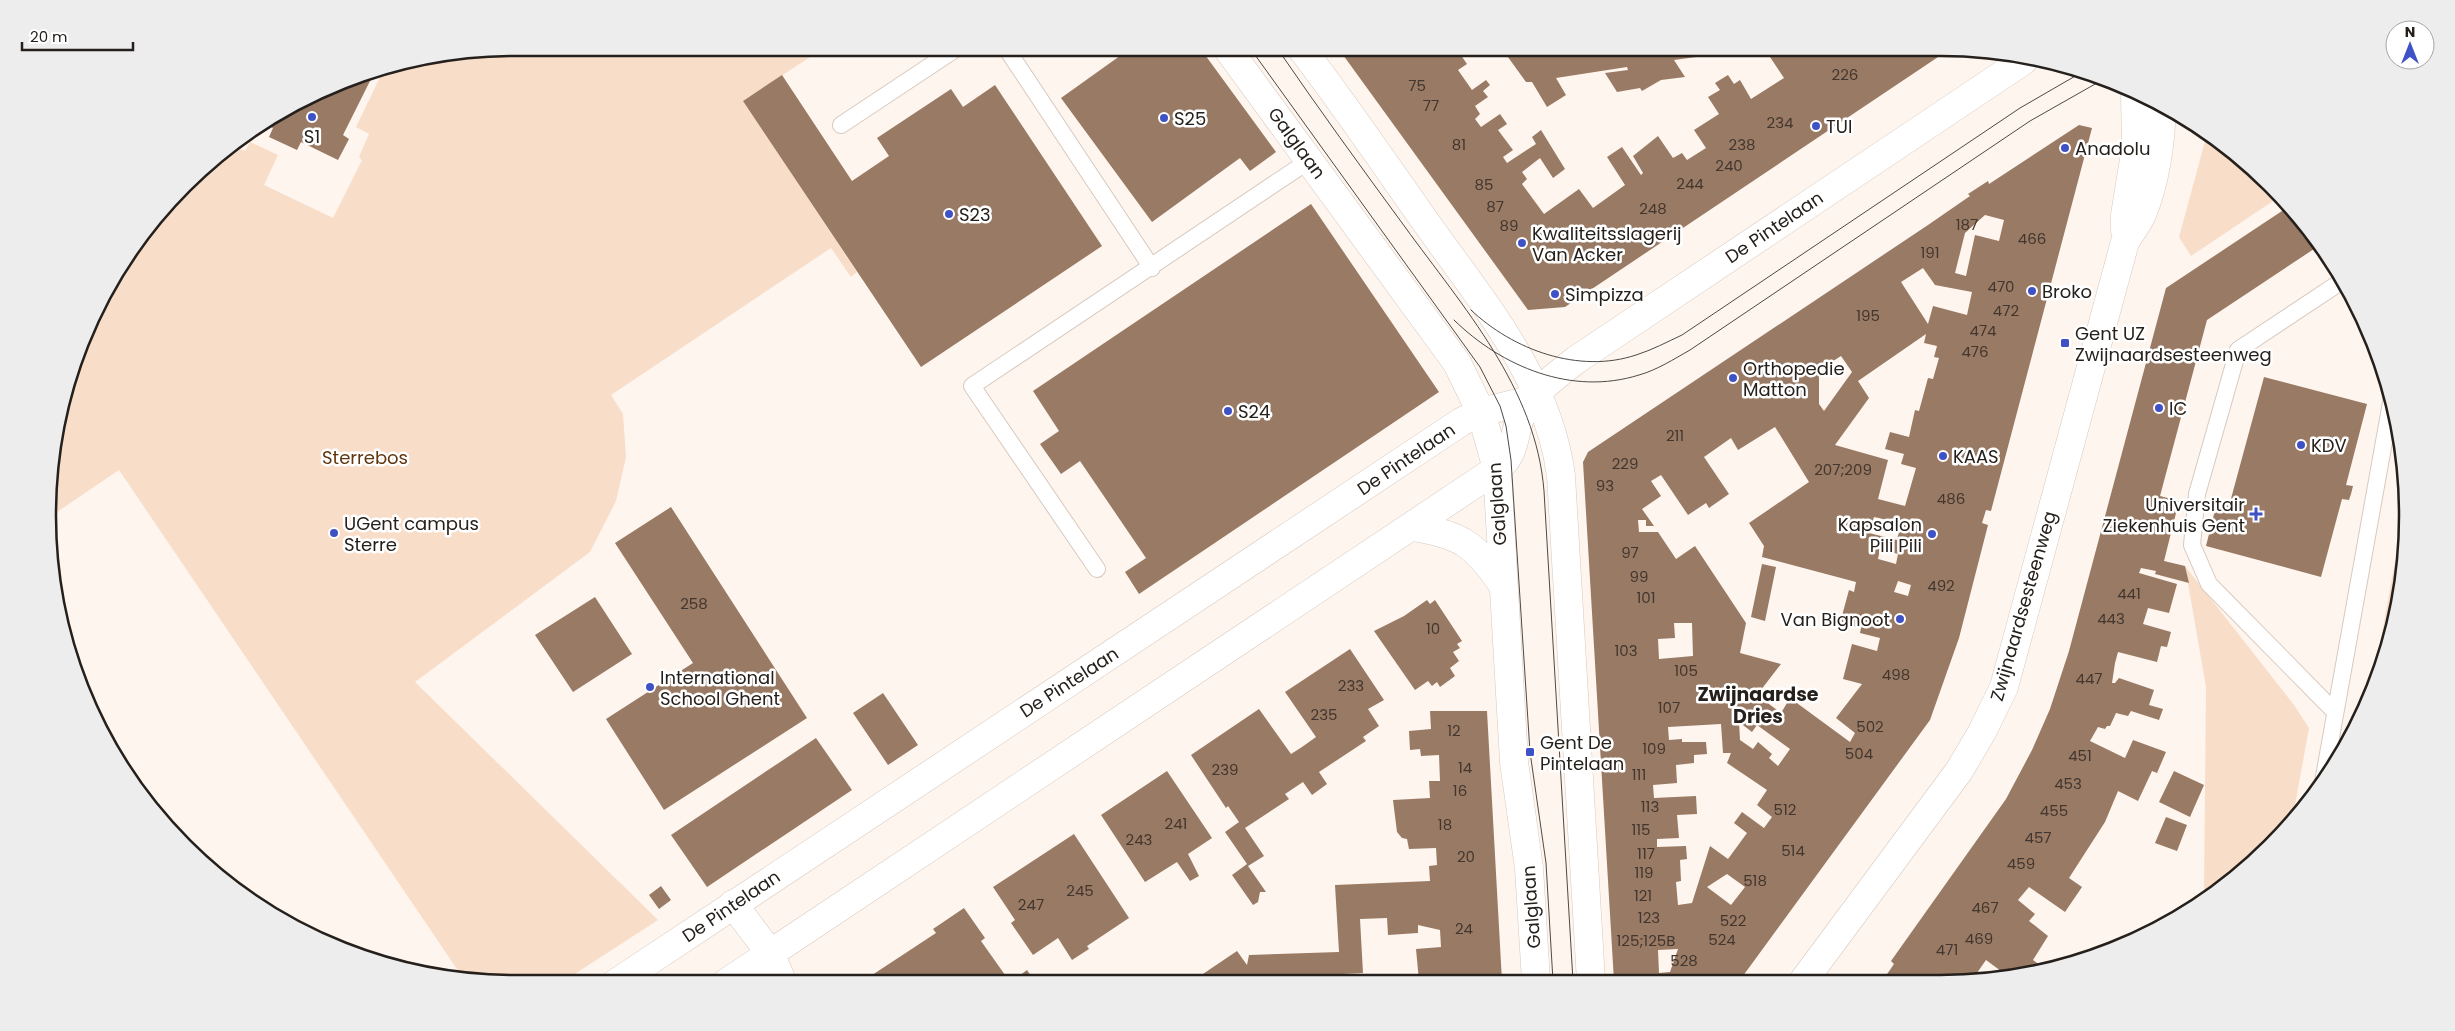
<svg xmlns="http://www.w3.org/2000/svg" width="2455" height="1031" font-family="Poppins,sans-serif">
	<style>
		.green { fill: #f8ddc9 }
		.building { fill: #997a64; fill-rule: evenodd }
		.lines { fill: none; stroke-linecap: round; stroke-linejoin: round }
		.lane-casing { stroke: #d7c9bf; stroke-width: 18 }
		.street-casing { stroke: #d7c9bf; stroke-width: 29 }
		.secondary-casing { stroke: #d7c9bf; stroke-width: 29 }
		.lane { stroke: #fff; stroke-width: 16 }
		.street { stroke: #fff; stroke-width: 28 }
		.secondary { stroke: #fff; stroke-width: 28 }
		.tram { stroke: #4f4a45; stroke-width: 1 }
		.poi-dot { fill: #3e52c5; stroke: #fff; stroke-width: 2 }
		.labels { text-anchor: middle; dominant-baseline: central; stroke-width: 5; stroke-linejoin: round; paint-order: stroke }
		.number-label { font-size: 15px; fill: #42362e }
		.poi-label { font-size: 18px; fill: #25201c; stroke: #fff; text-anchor: start }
		.street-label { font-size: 18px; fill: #25201c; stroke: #fff }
		.park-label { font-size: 18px; fill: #61360e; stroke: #fff }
		.neighbourhood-label { font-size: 19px; font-weight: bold; fill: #25201c; stroke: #fff }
		.rim { fill: none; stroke: #25201c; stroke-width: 2.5 }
	</style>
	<rect width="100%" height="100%" fill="#fef5ee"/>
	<path class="green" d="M516 48H824L743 101 857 272 851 277 831 248 611 395 623 414 626 457 616 501 590 552 415 682 658 920 561 983H516L461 975 119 470 54 514 52 454 72 365 110 282 207 163 233 145 245 151 250 142 278 155 264 185 333 218 362 160 359 157 369 134 356 127 384 69Z
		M2207 134 2248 163 2279 197 2191 256 2179 237Z
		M2406 501 2404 576 2383 666 2372 688Z
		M2185 566 2294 705 2309 728 2293 816 2248 868 2204 895 2206 687Z"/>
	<path class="building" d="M1131 48H1200L1276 152 1250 171 1240 158 1152 222 1061 98Z
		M1338 48H1456L1467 64 1458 70 1472 90 1486 80 1490 85 1483 91 1488 97 1475 106 1480 114 1475 119 1481 127 1500 114 1507 124 1498 130 1513 150 1503 157 1507 163 1536 144 1532 137 1541 130 1565 169 1553 178 1540 158 1522 172 1527 179 1522 184 1544 214 1579 189 1593 208 1625 185 1607 157 1622 147 1641 175 1643 173 1633 156 1658 136 1673 158 1682 153 1687 160 1706 148 1694 130 1719 114 1708 97 1720 90 1715 83 1728 75 1734 84 1740 80 1751 99 1784 78 1764 48 1950 49 1565 307 1528 310Z
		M1543 48H1756V49L1674 60 1685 77 1661 80 1642 91 1640 88 1617 92 1605 73 1628 70 1627 67 1556 78 1566 95 1547 107 1532 82H1526L1505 53Z
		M375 71 343 135 349 139 338 160 301 142 297 150 269 137 273 128 263 123 282 110 365 72Z
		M782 75 852 181 889 156 877 138 951 89 963 107 995 85 1102 246 921 367 743 101Z
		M2079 125 2092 128 1991 511 1986 510 1982 523 1988 525 1959 638 1930 720 1740 980 1614 981 1583 462 1588 452 1928 225 1970 196 1968 194 1988 181 1989 184ZM1985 215 2004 220 1999 241 1975 235 1966 276 1955 273 1965 233ZM1923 268 1935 285 1972 292 1967 315 1933 306 1928 324 1901 282ZM1926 334 1924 343 1937 346 1934 357 1939 358 1933 379 1928 378 1919 411 1915 410 1909 437 1890 432 1885 449 1904 454 1901 464 1916 468 1905 506 1878 499 1888 460 1835 445 1869 398 1858 381ZM1841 356 1852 372 1824 411 1819 404V370ZM1775 427 1809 482 1749 523 1764 546 1762 557 1856 582 1854 592 1849 590 1840 623 1861 628 1860 633 1880 638 1877 651 1852 644 1843 679 1862 684 1836 718 1855 733 1850 742 1790 698 1781 713 1757 695 1781 664 1740 653 1746 623 1695 546 1676 559 1658 532H1639L1638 520H1646V526H1654L1642 509 1661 496 1651 481 1661 475 1688 515 1706 503 1709 508 1729 494 1704 457 1731 438 1738 450ZM1874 517 1901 523 1897 540 1869 533ZM1880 549 1898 554 1896 564 1878 559ZM1898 581 1911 585 1908 596 1894 592ZM1674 623H1692L1693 656 1659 659 1658 639 1675 638ZM1739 722 1752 732 1757 725 1790 749 1778 766 1769 758 1772 754 1758 742 1753 749 1740 740ZM1721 724 1723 753H1731L1727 763 1767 790 1757 805 1772 817 1764 828 1742 812 1734 823 1747 833 1728 859 1710 846 1692 903 1678 905 1676 882 1681 881 1680 860 1687 859 1686 846 1657 847V839L1679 838 1677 815 1697 814 1696 796 1654 798 1653 785 1677 783 1676 765 1694 763V755L1707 754 1706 742H1682V739L1669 740 1668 727ZM1727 874 1745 887 1731 905 1707 887ZM1678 949 1670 972 1659 973 1658 950Z
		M1311 204 1439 392 1139 594 1125 572 1146 558 1080 461 1061 474 1040 444 1059 431 1033 391Z
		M2285 209 2289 215 2293 212 2311 230 2320 245 2207 320 2160 496 2179 501 2164 561 2185 566 2189 583 2155 574 2156 571 2141 568 2139 573 2177 584 2169 613 2148 608 2143 624 2171 632 2167 647 2161 646 2157 662 2118 652 2115 663 2112 683H2115L2119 678 2154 690 2149 705 2163 709 2159 720 2131 711 2128 716 2116 713 2110 726H2107L2105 729 2098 727 2090 741 2125 758 2133 740 2166 752 2157 773 2152 771 2138 801 2118 791 2105 822 2069 878 2082 887 2065 912 2029 887 2018 900 2035 914 2029 921 2048 936 2033 960 2044 968 2009 977 1986 960 1972 980H1883L1894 964 1891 961 2006 799 2032 750 2050 709 2069 651 2166 288Z
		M2264 377 2367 404 2346 485 2353 486 2351 494 2349 500 2342 499 2321 577 2206 546 2217 502 2229 506Z
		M671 507 807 718 664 810 606 719 693 663 615 543Z
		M1762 564 1776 567 1765 621 1751 617Z
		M595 597 632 654 573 692 535 635Z
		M1427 600 1430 604 1435 600 1462 641 1457 644 1460 648 1453 652 1459 661 1450 668 1455 676 1440 687 1437 682 1432 686 1428 681 1415 690 1374 631 1404 616Z
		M1350 649 1384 700 1368 709 1379 726 1363 737 1366 741 1319 772 1327 784 1312 795 1303 782 1285 794 1289 799 1245 828 1264 856 1248 866 1266 892H1260L1258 902 1253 905 1232 875 1247 864 1225 832 1239 822 1228 806 1226 808 1191 755 1259 709 1291 754 1302 747 1316 737 1285 692Z
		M883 693 918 745 888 765 853 713Z
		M1430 711H1487L1502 981H1419L1416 949 1441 947 1440 930 1418 925V933L1388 935 1387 918 1360 919 1363 973 1301 976 1302 981 1191 982 1237 951 1247 965 1249 955 1339 952 1335 885 1430 881 1429 866 1437 865 1436 848 1409 849 1407 839 1402 838 1397 832 1393 800 1430 798 1429 781H1440L1439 755 1421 756 1420 749 1410 750 1409 731 1431 729Z
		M816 738 852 790 707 887 671 835Z
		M1167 771 1212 838 1188 854 1199 876 1190 881 1177 862 1145 882 1101 815Z
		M2174 771 2204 785 2190 817 2159 802Z
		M2166 817 2187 825 2177 851 2155 843Z
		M1074 834 1129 918 1087 946 1089 949 1072 960 1058 938 1033 955 1011 923 1015 920 993 887Z
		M661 886 671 900 659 909 649 895Z
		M964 908 985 938 981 941 1010 982 860 983 936 933 933 929Z
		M1027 970 1035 982H1011Z"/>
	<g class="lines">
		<g class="lane-casing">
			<path id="lane" d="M1006 48 1152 268
				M841 125 957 48
				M1097 569 972 386 1310 160
				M2334 711 2209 584 2192 545 2197 494 2238 350 2342 281
				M2323 782 2392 397"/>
		</g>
		<g class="street-casing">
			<path id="street" d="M733 904 770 953 783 983"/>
		</g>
		<g class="secondary-casing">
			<path id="secondary" d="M1227 48 1457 363 1481 412 1497 469 1514 762 1529 868 1536 981
				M1301 48C1344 104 1384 163 1425 221 1480 299 1549 378 1561 476L1591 981
				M2125 230V215L2136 147 2135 93
				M1412 527C1460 534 1475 544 1502 584
				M1804 980 1959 771 1982 732 2004 687 2125 242C2131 232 2139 222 2143 212 2156 179 2161 140 2162 105
				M616 983 1461 422 1481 412 1530 400
				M726 983 1497 469C1519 452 1512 429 1525 407 1532 394 1563 370 1576 360L2023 61"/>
		</g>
		<use href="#lane" class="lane"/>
		<use href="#street" class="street"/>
		<use href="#secondary" class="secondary"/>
		<path class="tram" d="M1250 48 1480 367 1500 406 1506 426 1511 460 1530 752 1546 863 1553 981
			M1277 48C1318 108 1361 167 1405 227 1463 307 1536 388 1544 491L1573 981
			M1471 310C1513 350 1579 374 1636 355 1652 350 1667 342 1682 335L2020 108 2084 71
			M1454 320C1502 367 1572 396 1639 375 1657 370 1674 359 1690 350L2030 121 2104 79"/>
	</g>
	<g class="poi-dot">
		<circle cx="312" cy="117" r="5"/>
		<circle cx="1164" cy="118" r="5"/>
		<circle cx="1816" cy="126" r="5"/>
		<circle cx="2065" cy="148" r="5"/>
		<circle cx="949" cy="214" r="5"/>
		<circle cx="1522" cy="243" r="5"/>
		<circle cx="2032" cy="291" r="5"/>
		<circle cx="1555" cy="294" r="5"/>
		<rect x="2060" y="338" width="10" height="10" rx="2.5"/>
		<circle cx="1733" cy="378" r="5"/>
		<circle cx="2159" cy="408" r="5"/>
		<circle cx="1228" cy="411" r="5"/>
		<circle cx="2301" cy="445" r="5"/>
		<circle cx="1943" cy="456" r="5"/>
		<path d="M2253.5 506.5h5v5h5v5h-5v5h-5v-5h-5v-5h5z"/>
		<circle cx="334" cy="533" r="5"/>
		<circle cx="1932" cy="534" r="5"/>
		<circle cx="1900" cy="619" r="5"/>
		<circle cx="650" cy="687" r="5"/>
		<rect x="1525" y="747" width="10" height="10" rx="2.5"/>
	</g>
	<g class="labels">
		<g class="number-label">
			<text x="1845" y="74">226</text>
			<text x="1417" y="85">75</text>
			<text x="1431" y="105">77</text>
			<text x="1780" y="122">234</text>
			<text x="1459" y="144">81</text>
			<text x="1742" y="144">238</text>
			<text x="1729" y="165">240</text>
			<text x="1690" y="183">244</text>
			<text x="1484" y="184">85</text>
			<text x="1495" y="206">87</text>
			<text x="1653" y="208">248</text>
			<text x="1967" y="224">187</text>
			<text x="1509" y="225">89</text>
			<text x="2032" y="238">466</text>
			<text x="1930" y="252">191</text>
			<text x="2001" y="286">470</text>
			<text x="2006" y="310">472</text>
			<text x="1868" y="315">195</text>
			<text x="1983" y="330">474</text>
			<text x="1975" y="351">476</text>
			<text x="1675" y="435">211</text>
			<text x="1625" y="463">229</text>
			<text x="1843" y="469">207;209</text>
			<text x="1605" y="485">93</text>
			<text x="1951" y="498">486</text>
			<text x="1630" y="552">97</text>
			<text x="1639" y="576">99</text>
			<text x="1941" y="585">492</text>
			<text x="2129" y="593">441</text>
			<text x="1646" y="597">101</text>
			<text x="694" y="603">258</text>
			<text x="2111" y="618">443</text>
			<text x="1433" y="628">10</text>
			<text x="1626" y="650">103</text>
			<text x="1686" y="670">105</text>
			<text x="1896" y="674">498</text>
			<text x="2089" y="678">447</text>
			<text x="1351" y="685">233</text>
			<text x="1669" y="707">107</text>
			<text x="1324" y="714">235</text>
			<text x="1870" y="726">502</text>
			<text x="1454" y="730">12</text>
			<text x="1654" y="748">109</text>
			<text x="1859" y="753">504</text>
			<text x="2080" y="755">451</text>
			<text x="1465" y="767">14</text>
			<text x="1225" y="769">239</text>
			<text x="1639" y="774">111</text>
			<text x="2068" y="783">453</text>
			<text x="1460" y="790">16</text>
			<text x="1650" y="806">113</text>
			<text x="1785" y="809">512</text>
			<text x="2054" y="810">455</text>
			<text x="1176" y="823">241</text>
			<text x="1445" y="824">18</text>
			<text x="1641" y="829">115</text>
			<text x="2038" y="837">457</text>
			<text x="1139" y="839">243</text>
			<text x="1793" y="850">514</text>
			<text x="1646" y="853">117</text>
			<text x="1466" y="856">20</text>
			<text x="2021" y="863">459</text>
			<text x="1644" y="872">119</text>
			<text x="1755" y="880">518</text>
			<text x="1080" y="890">245</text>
			<text x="1643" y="895">121</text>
			<text x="1031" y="904">247</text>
			<text x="1985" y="907">467</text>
			<text x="1649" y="917">123</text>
			<text x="1733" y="920">522</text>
			<text x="1464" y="928">24</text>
			<text x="1979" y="938">469</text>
			<text x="1722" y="939">524</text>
			<text x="1646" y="940">125;125B</text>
			<text x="1947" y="949">471</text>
			<text x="1684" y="960">528</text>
		</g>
		<g class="poi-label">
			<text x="1174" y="118">S25</text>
			<text x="1826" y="126">TUI</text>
			<text x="312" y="136" text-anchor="middle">S1</text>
			<text x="2075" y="148">Anadolu</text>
			<text x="959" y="214">S23</text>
			<text x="1532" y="233">Kwaliteitsslagerij<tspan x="1532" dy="21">Van Acker</tspan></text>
			<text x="2042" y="291">Broko</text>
			<text x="1565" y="294">Simpizza</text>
			<text x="2075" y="333">Gent UZ<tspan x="2075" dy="21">Zwijnaardsesteenweg</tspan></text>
			<text x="1743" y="368">Orthopedie<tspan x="1743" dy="21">Matton</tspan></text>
			<text x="2169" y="408">IC</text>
			<text x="1238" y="411">S24</text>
			<text x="2311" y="445">KDV</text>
			<text x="1953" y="456">KAAS</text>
			<text x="2245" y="504" text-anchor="end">Universitair<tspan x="2245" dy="21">Ziekenhuis Gent</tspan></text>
			<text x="344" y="523">UGent campus<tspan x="344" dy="21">Sterre</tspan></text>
			<text x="1922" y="524" text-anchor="end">Kapsalon<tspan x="1922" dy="21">Pili Pili</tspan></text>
			<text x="1890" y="619" text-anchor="end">Van Bignoot</text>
			<text x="660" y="677">International<tspan x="660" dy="21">School Ghent</tspan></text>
			<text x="1540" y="742">Gent De<tspan x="1540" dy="21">Pintelaan</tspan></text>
		</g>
		<g class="street-label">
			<text transform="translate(1297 143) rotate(54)">Galglaan</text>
			<text transform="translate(1774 227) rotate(-34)">De Pintelaan</text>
			<text transform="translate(1406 459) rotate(-34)">De Pintelaan</text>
			<text transform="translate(1497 504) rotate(-94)">Galglaan</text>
			<text transform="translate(2023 606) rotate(-74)">Zwijnaardsesteenweg</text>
			<text transform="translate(1069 682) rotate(-33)">De Pintelaan</text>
			<text transform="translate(731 906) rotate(-34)">De Pintelaan</text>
			<text transform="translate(1531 907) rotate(-94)">Galglaan</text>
		</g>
		<g class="park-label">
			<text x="365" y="457">Sterrebos</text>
		</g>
		<g class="neighbourhood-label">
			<text x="1758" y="694">Zwijnaardse<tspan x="1758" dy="22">Dries</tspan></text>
		</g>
	</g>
	<path d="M0 0H2455V1031H0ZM515 56H1940A459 459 0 0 1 2399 515V516A459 459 0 0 1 1940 975H515A459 459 0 0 1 56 516V515A459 459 0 0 1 515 56Z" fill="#eeeded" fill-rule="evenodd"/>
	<path class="rim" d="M515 56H1940A459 459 0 0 1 2399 515V516A459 459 0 0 1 1940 975H515A459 459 0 0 1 56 516V515A459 459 0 0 1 515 56Z"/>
	<g transform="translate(2410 45)"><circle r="24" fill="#ffffff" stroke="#a8a6a4"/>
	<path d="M0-4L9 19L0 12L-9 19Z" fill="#3e52c5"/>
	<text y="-8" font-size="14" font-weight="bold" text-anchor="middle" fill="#25201c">N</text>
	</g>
	<path d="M22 42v8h111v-8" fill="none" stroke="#25201c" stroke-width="2.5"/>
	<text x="30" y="42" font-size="15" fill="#25201c" stroke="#ffffff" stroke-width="4" paint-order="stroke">20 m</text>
</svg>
